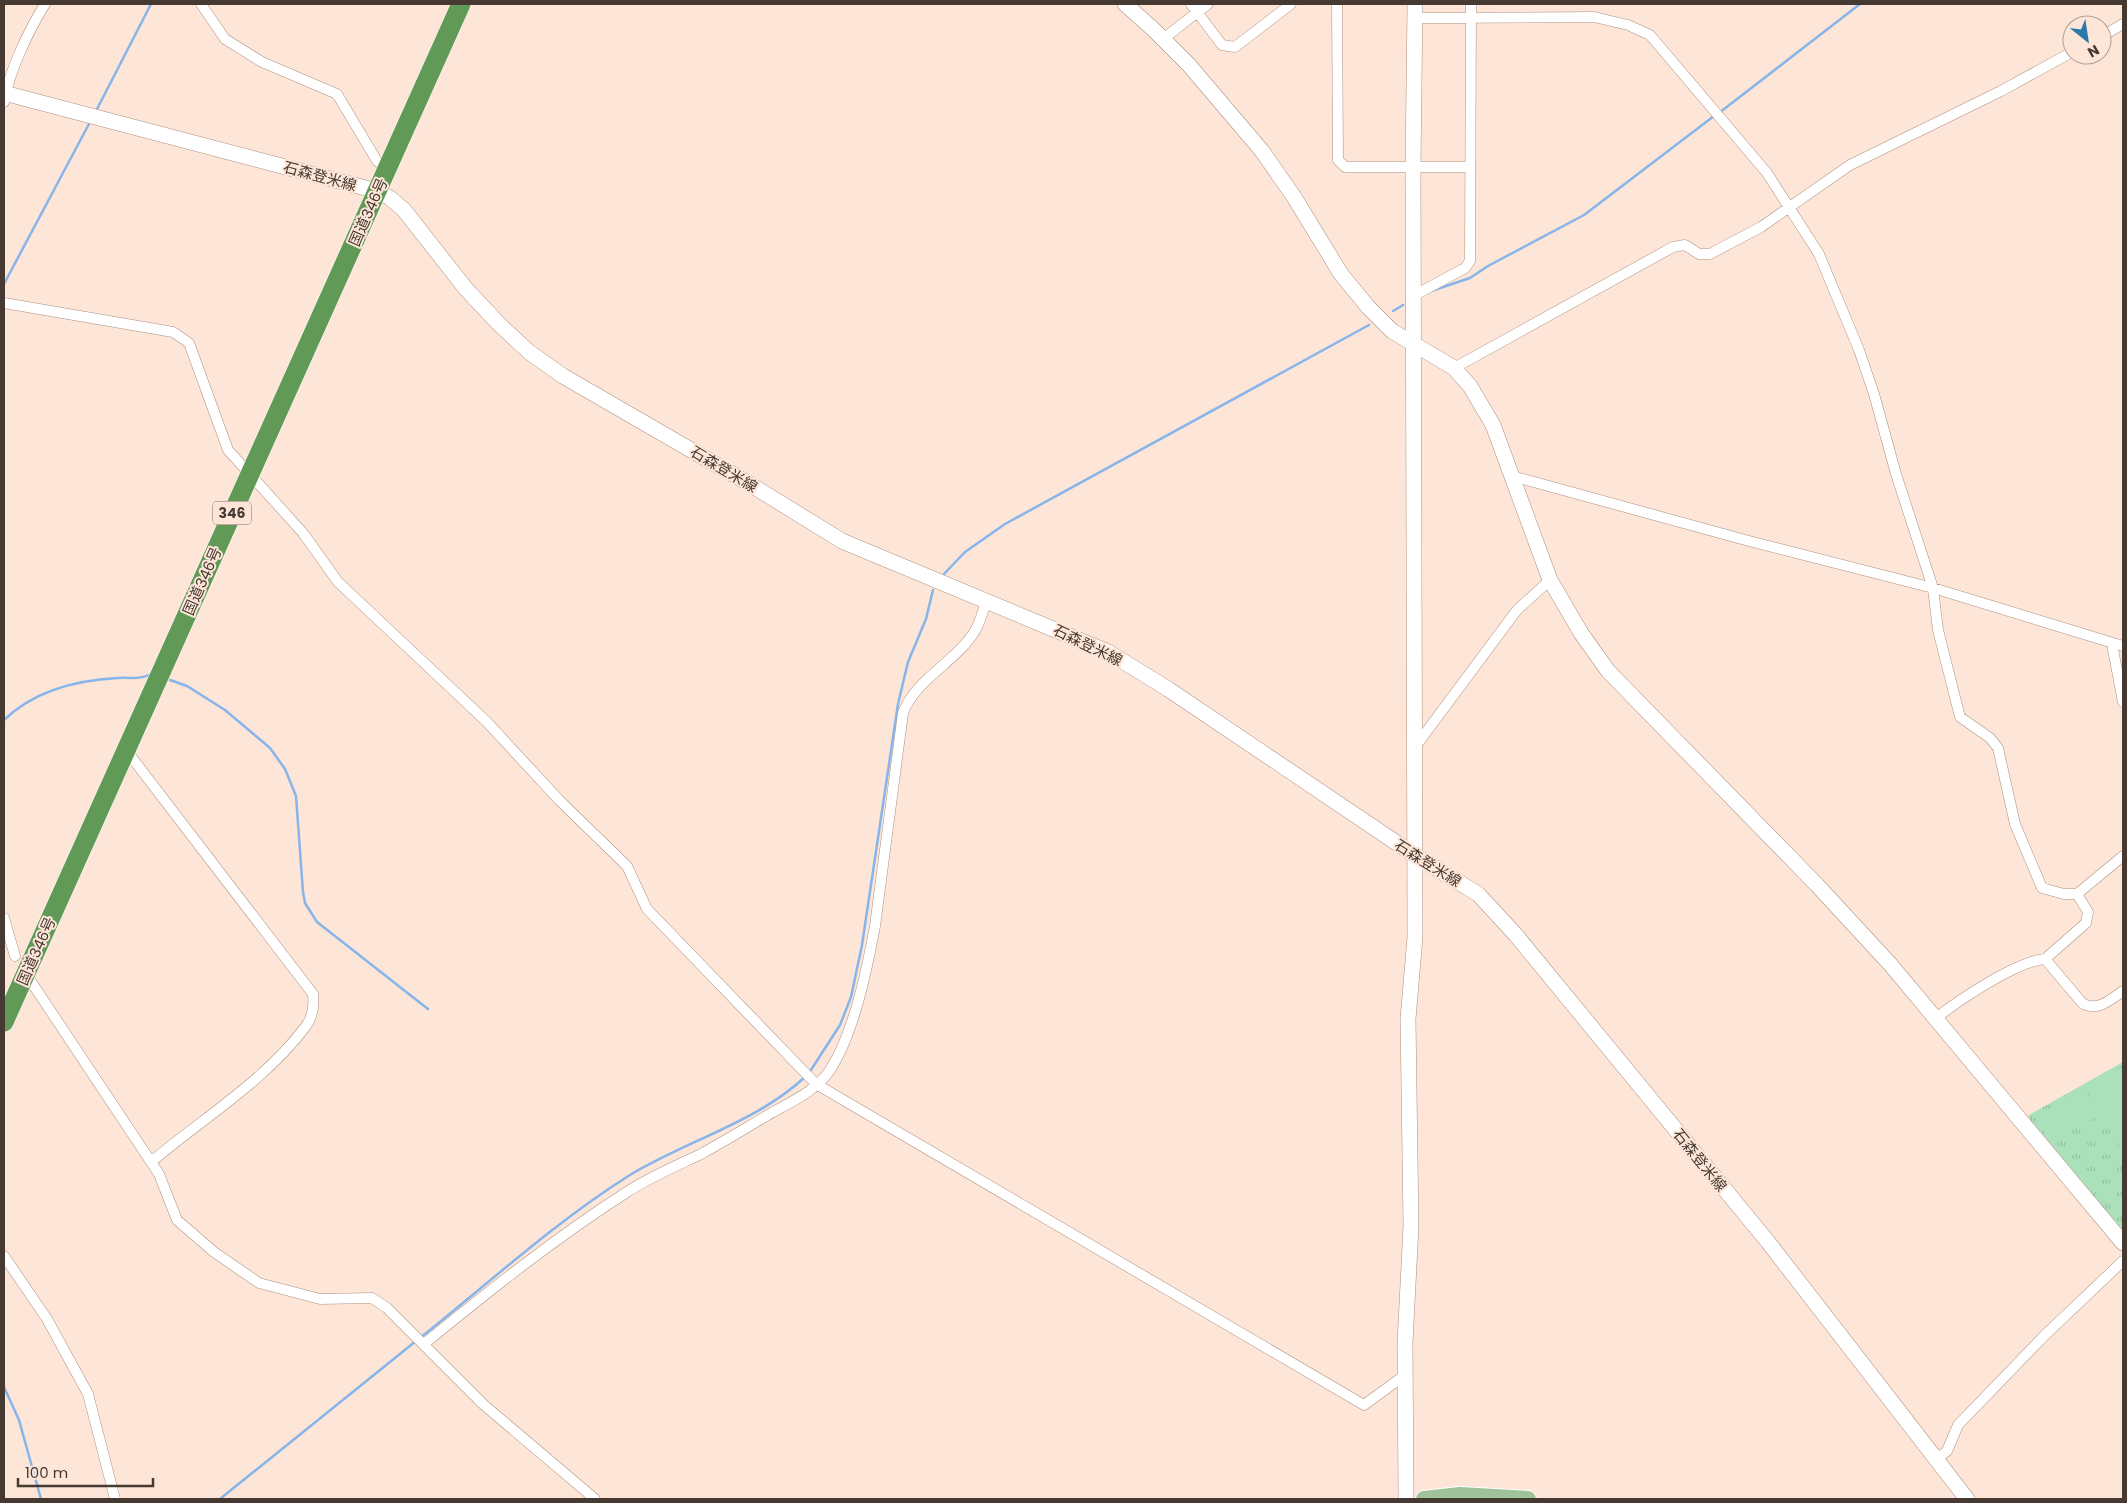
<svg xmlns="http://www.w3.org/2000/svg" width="2127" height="1503" font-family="Poppins,'Noto Sans JP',sans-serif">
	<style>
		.grass { fill: url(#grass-tufts) }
		.pitch { fill: #aae1bb }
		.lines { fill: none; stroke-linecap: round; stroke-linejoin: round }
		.stream { stroke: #87b5eb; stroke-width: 2.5 }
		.street-casing { stroke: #ad9181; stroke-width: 11 }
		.secondary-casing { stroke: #ad9181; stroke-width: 16 }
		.primary-casing { stroke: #fff; stroke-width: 18 }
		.highway-casing { stroke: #fff; stroke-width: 20 }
		.street { stroke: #fff; stroke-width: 10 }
		.secondary { stroke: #fff; stroke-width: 15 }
		.primary { stroke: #a0c29a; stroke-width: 16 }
		.highway { stroke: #619a57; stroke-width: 19 }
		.labels { text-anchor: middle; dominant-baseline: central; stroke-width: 4; stroke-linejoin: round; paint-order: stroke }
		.shield { fill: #fde5d7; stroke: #7c6d64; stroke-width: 1 }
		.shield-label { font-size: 14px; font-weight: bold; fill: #453932 }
		.street-label { font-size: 15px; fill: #453932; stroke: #fde5d7 }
	</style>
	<defs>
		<pattern id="grass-tufts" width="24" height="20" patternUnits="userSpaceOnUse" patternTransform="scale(1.25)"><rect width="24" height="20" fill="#aae1bb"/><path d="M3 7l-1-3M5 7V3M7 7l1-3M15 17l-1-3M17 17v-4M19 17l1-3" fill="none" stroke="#94c2a1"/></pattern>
	</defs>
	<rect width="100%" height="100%" fill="#fde5d7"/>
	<path class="grass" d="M2123 1062V1231L2029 1118V1115Z"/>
	<path class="pitch" d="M2123 1067V1153L2086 1088Z
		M2085 1089 2100 1115 2050 1143 2035 1117Z"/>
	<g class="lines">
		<path class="stream" d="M96 111 151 4
			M1719 113 1860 4
			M4 284 90 122
			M1431 291 1470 278 1488 266 1584 215 1714 116
			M1393 311 1403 305
			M944 574 965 552 1005 524 1369 325
			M170 680 187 686 225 710 270 748 285 769 296 796 303 892 305 903 317 922 428 1009
			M4 720C34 691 77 680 118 678 129 677 139 680 149 675
			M809 1073 840 1025 851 997 862 945 898 704 908 662 926 619 933 590
			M420 1338C489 1283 555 1222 630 1175 686 1141 757 1122 805 1077
			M4 1387 19 1420 41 1499
			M220 1499 416 1341"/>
		<g class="street-casing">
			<path id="street" d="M201 4 225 39 262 62 337 94 377 161 388 168
				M1191 4 1222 45 1235 47 1291 4
				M1337 4 1338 160 1345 167H1470
				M1415 18 1594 17 1628 25 1650 35 1767 173 1819 254 1859 350 1874 394 1896 474 1933 588 1938 630 1960 717 1990 738 1998 748 2015 824 2042 888 2064 894H2077L2123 856
				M2102 36 2123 24
				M1163 39 1208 4
				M4 102C9 71 29 30 45 4
				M1415 295 1465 268 1470 261 1471 4
				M4 303 173 332 189 343 228 450 303 533 338 582 486 721 559 800 627 866 647 909 816 1084 1364 1405 1405 1375
				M1454 368 1673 247 1685 245 1699 254H1710L1761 227 1850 165 2001 91 2072 52
				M1512 476 1749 541 1933 588 2123 646
				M2112 644 2123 702
				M1415 747 1517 610 1550 580
				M126 750 313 994C314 1005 313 1017 306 1026 265 1081 203 1118 151 1162
				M4 918 15 956
				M2045 959 2083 1004C2099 1011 2110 1000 2123 991
				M26 974 159 1174 177 1220 214 1252 259 1283 320 1299 372 1298 387 1308 484 1405 595 1499
				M1936 1018C1959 1000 2017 961 2045 959L2086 923 2088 912 2077 894
				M4 1256 47 1319 88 1394 115 1499
				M424 1344C489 1291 555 1238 627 1192 650 1177 676 1166 701 1154 725 1141 749 1126 773 1112 793 1101 817 1090 830 1070 854 1033 867 969 875 926L903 713C916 678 958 661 976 629 981 620 983 609 987 600
				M1935 1460 1947 1451 1958 1425 2044 1336 2123 1261"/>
		</g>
		<g class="secondary-casing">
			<path id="secondary" d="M1125 4 1154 30 1189 65 1262 151 1294 197 1341 274 1368 307 1392 331 1454 368 1470 386 1493 425 1550 580 1581 633 1608 671 1817 885 1890 964 2123 1243
				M4 93 377 191 390 198 404 210 466 289 499 324 529 352 563 376 748 483 842 541 1108 652 1168 689 1416 856 1478 894 1515 934 1768 1242 1967 1499
				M1406 1499 1405 1343 1411 1226 1408 1019 1415 937 1413 167 1415 4"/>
		</g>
		<g class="primary-casing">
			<path id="primary" d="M1424 1499 1460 1495 1528 1499"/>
		</g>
		<g class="highway-casing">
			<path id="highway" d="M4 1022 461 4"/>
		</g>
		<use href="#street" class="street"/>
		<use href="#secondary" class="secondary"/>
		<use href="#primary" class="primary"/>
		<use href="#highway" class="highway"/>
	</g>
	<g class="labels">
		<rect class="shield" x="213" y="501.5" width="38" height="23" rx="4"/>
		<g class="shield-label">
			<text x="232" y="513">346</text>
		</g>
		<g class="street-label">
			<text transform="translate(320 176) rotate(15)">石森登米線</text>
			<text transform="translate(368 212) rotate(-66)">国道346号</text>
			<text transform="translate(724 469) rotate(31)">石森登米線</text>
			<text transform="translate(202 581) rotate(-66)">国道346号</text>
			<text transform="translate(1088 645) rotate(26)">石森登米線</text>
			<text transform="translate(1428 863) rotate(32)">石森登米線</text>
			<text transform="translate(36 951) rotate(-66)">国道346号</text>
			<text transform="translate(1700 1160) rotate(51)">石森登米線</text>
		</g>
	</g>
	<rect width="2127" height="1503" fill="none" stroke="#453932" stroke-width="10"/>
	<g transform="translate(2087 40) rotate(150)"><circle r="24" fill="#fde5d7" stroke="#b3a095"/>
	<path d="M0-4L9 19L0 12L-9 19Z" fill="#2b78ab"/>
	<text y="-8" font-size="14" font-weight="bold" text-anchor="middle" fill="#453932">N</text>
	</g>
	<path d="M18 1478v8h135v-8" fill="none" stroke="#453932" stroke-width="2.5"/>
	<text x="25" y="1478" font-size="15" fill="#453932" stroke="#fde5d7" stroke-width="4" paint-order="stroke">100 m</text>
</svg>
